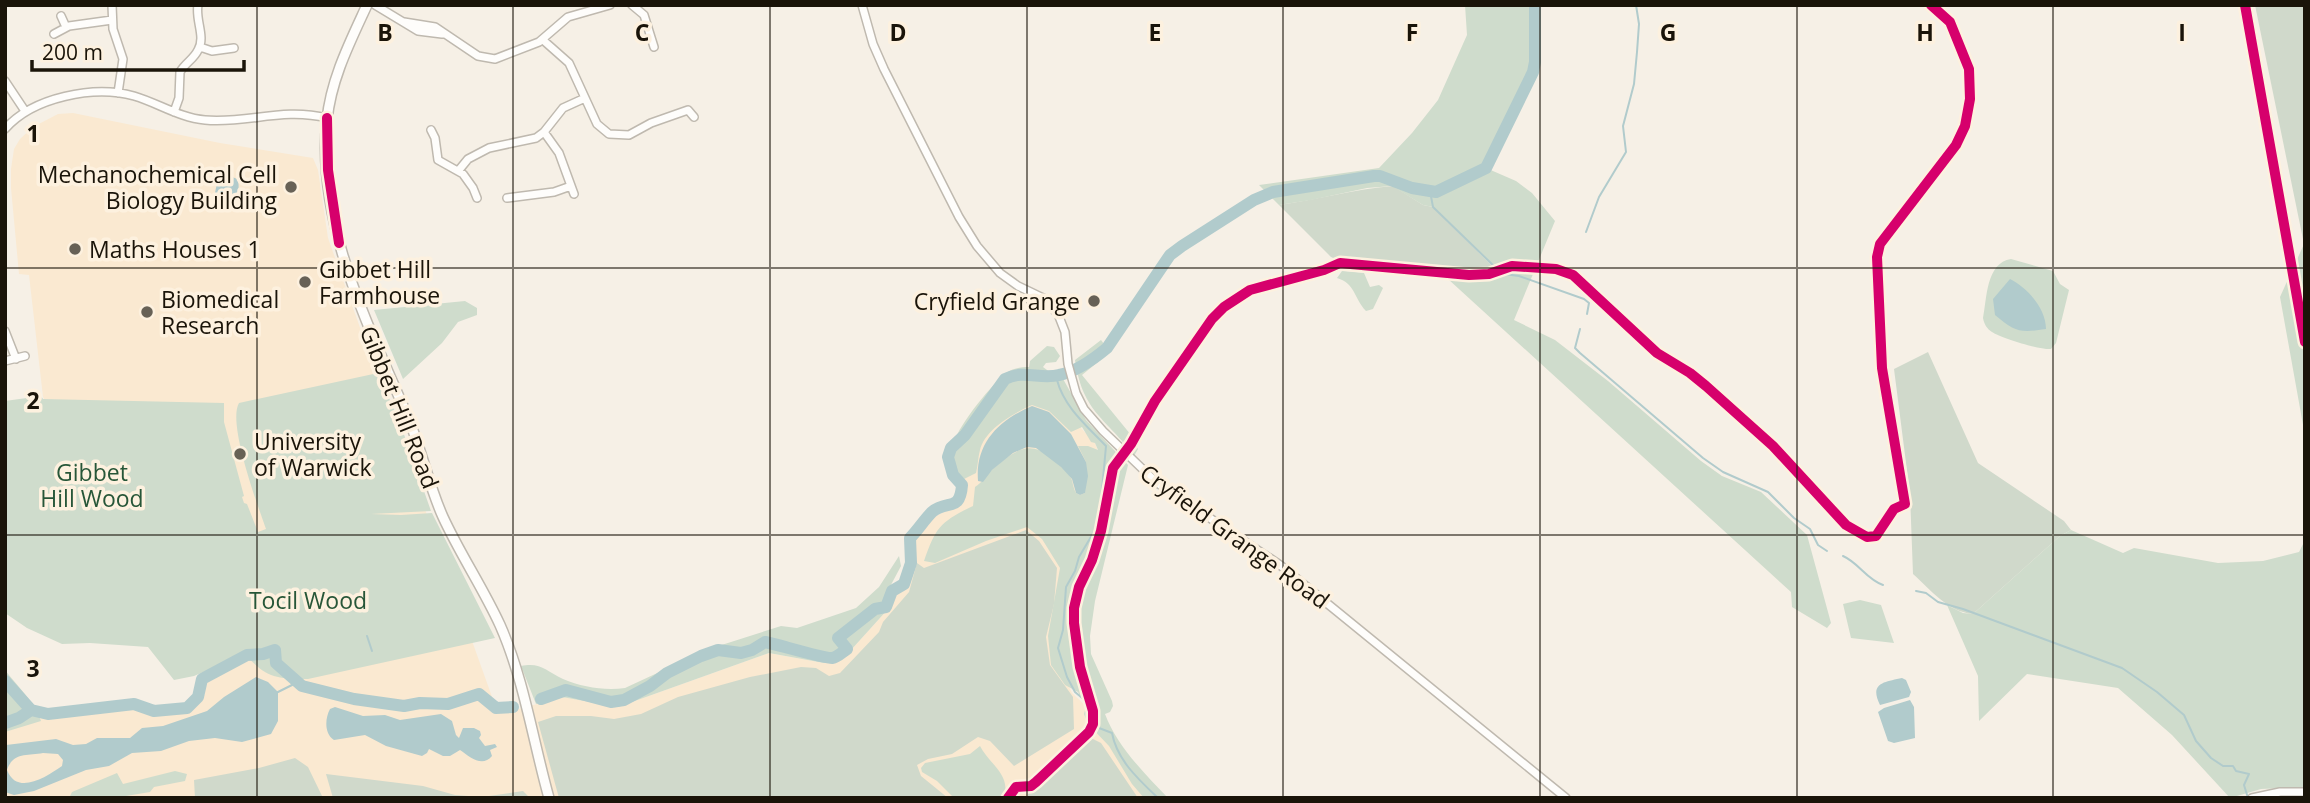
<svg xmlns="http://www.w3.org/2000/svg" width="2310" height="803" font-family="'Open Sans',sans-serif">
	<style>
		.built { fill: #fae9d1 }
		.green { fill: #d0d9cb }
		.forest { fill: #cfdccc }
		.water { fill: #b1cbcc; fill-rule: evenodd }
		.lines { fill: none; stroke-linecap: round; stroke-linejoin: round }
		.stream { stroke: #b1cbcc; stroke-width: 2 }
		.river { stroke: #b1cbcc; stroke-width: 12 }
		.minor-casing { stroke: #bfb9af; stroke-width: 10 }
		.tertiary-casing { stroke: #bfb9af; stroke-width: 12 }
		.minor { stroke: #fefdfb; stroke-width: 7 }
		.tertiary { stroke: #fefdfb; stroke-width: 9 }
		.cycleway-casing { stroke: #fdf1df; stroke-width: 15 }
		.cycleway { stroke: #d6006c; stroke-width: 10 }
		.grid { fill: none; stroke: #1a1409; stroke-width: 2; stroke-opacity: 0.55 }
		.poi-dot { fill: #676156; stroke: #fdf1df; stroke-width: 2.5 }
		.labels { text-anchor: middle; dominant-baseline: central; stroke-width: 7; stroke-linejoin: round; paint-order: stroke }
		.poi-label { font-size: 23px; fill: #1a1409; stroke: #fdf1df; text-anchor: start }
		.street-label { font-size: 23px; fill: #1a1409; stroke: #fdf1df }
		.park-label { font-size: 23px; fill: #275638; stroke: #fdf1df }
		.grid-label { font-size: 23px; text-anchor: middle; font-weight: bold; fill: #1a1409; stroke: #fdf1df; stroke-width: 7; stroke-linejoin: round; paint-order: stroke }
	</style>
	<rect width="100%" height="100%" fill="#f6f0e6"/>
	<path class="built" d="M73 113 220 143 313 158 318 170 328 238 496 708 512 711 562 697 618 707 769 653 824 663 838 661 851 650 889 608 895 594 906 585 914 563V541L923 529 934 517 956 506 964 497 965 484 956 473 953 457 1008 384 1066 412 1095 443 1101 459 1060 668 1072 693 1088 708 1149 798H5V726L32 718 133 709 157 715 189 712 205 694V680L43 397 29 275 19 274 11 188V169L14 149 20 139 33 127 58 114Z"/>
	<path class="green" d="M2255 5H2305V249Z
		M1393 186 1423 205 1433 207 1496 270 1460 272 1340 261 1331 257 1279 205C1317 200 1354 189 1393 186Z
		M1928 352 1978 463 2064 521 2071 530 2060 536 1973 614C1948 612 1931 590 1913 574L1910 494 1894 369Z
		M1026 530 1039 541 1057 568 1054 604 1046 637 1050 665 1073 697 1074 729 1014 766 990 741 978 737 952 754 928 759 917 765 921 776 948 798H559L538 722 556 716H591L614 719 641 714 678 697 750 677 801 667 816 668 829 676 840 673 879 632 883 622 909 592 917 563 924 568Z
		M1083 738 1093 739 1101 743 1138 798H1028V787L1036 782Z
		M295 758 308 767 323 798H195L194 780 259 768Z
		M326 774 423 786 455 795 482 797 523 791 530 798H333Z"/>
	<path class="forest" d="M1465 5H1535V62L1533 72 1486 168 1516 181 1532 193 1555 221 1514 320 1555 340 1608 381 1701 461 1722 476 1761 492 1807 535 1831 623 1827 628 1792 607 1791 592 1448 279 1503 277 1433 207 1423 205 1392 186 1367 188 1311 200 1279 205 1259 185 1379 168 1412 133 1438 100 1467 35Z
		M2304 244 2305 249V436L2280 297Z
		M2011 259 2053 271 2060 284 2069 290 2056 343 2051 349C2040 350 2001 338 1992 332 1987 329 1984 324 1983 318 1987 298 1986 263 2011 259Z
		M1342 271 1364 273 1370 287 1379 285 1383 288 1373 309 1366 311C1353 297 1356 284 1337 278Z
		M465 301 477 308V315L458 322 442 343 403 379 374 310Z
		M1101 340 1107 348 1104 357 1082 375 1131 435 1138 449 1134 456C1107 418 1083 414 1075 360Z
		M1047 346 1054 347 1060 356 1056 362 1046 363 1043 367 1051 373 1061 371 1062 377 1086 420 1128 465 1095 601 1090 636 1091 654 1112 701 1113 706 1110 712 1105 714C1117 746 1144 773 1168 798H1144L1132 784 1109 746 1088 724 1084 714 1086 707 1078 692 1065 685 1051 665 1048 636 1060 568 1042 539 1027 527 986 541 935 563 924 561C936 527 940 522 973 506L975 487C983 482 987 474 994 468 1014 451 1029 439 1051 458 1058 464 1066 470 1071 478 1073 482 1073 488 1076 493L1080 495 1085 493 1086 462 1078 446H1088L1098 450 1095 443 1091 442 1082 427 1071 432 1049 411 1032 405C1014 413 985 429 980 450 978 457 978 465 976 473L964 479 956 473C954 462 953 452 955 441 958 426 994 381 1008 372 1013 368 1022 367 1029 367L1030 361Z
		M378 373 400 423 431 511 371 514 401 515 432 513 495 638 308 679C277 679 266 678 245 654L194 676 174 680 148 647 90 643 62 644 27 628 5 613V401L41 396 43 399 224 403V422L244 496 242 497 244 503 247 504 258 532 266 529C258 506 227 423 239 403Z
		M2071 530 2123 553 2134 548 2218 563 2263 561 2299 552 2305 540V787L2261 789 2230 798 2172 735 2118 688 2027 674 1979 721 1978 676 1947 605 1963 613 1973 614 2060 536Z
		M899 556 901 566 884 598 889 608 851 650 838 661 824 663 769 653 618 707 562 697 536 704 521 666C541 662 546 671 563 679 582 687 605 691 625 688L709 649 781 626 797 628 856 608 879 587Z
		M1860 600 1881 605 1894 643 1851 638 1843 604Z
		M5 670C17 686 35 702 41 721L5 732Z
		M980 746C989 764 1013 776 1003 798H954L937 781 922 772 921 768 925 763 970 754Z
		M175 771 187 774 185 781 154 787 150 792 114 798H69L72 792 117 773 123 784Z"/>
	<path class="water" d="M226 174 237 179C242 189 235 203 224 208L217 206 214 197 218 179Z
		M2010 279C2028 288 2046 309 2046 329 2020 333 2015 332 1995 315L1993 299Z
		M1032 406 1049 412 1071 434 1086 462 1088 476 1085 493 1080 495 1076 493 1072 479 1061 467 1036 448 1027 447 1013 453 992 470 983 482 978 481C975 443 999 420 1032 406Z
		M256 677 268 682 278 692V721L271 734 242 742 215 738 189 741 161 751 132 753 109 766 86 770 34 791 14 795 5 792 6 745 56 739 73 745 86 744 97 738H130L142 728 163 726 207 711 224 697ZM43 753 58 754 63 760 62 766C46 777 17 796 7 770 13 752 27 756 43 753Z
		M1902 678 1906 680 1911 692 1909 697 1880 705C1869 683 1884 682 1902 678Z
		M1910 700 1914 707 1915 738 1894 743 1888 741 1878 712 1884 708Z
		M335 707 363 716 385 715 400 720 441 714 452 721 456 735 459 738 463 728H474L480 731 481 735 479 738 485 746 495 744 497 747 490 750 492 756C482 768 470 757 460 750L450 756H443L429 749 427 753 422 756 386 746 365 735 334 740C324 734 325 718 330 709Z"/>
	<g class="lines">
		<path class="stream" d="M1430 191 1433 207 1498 270
			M1586 232 1599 197 1626 152 1623 126 1634 84 1637 52 1639 24 1636 5
			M1504 274 1519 276 1584 299 1589 303 1587 314
			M1580 329 1575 348 1580 353 1703 458 1723 472 1768 492 1794 518 1810 529 1818 545 1827 551
			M1061 375 1057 380C1064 407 1087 426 1106 446L1100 512 1095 530 1079 557 1075 571 1066 587 1063 630 1058 648 1067 677 1075 692 1099 712V728L1112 733C1117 760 1138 779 1158 798
			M1843 556C1859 563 1866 579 1883 585
			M1916 591 1926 593 1938 602 1963 609 2122 668 2157 692 2184 715 2196 741 2211 758 2223 766H2233L2236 771 2249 774 2244 785 2248 798
			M367 636 372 651
			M278 692 298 682"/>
		<path class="river" d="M5 681 31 710 48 714 134 704 154 711 187 708 198 697 202 679 247 655 263 654 275 650 276 663 302 686 354 699 404 706 420 703 448 704 479 694 496 708 513 707
			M541 699 566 690 611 702 624 700 650 686 667 673 701 656 718 650 741 653 752 650 765 642C776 644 826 659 832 658 838 657 842 652 847 649L838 638 875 609 886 607 892 591 904 584 911 563 910 538C918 530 924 520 932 512 947 499 960 513 962 485L953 475 948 457 951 448 965 435 1005 379C1024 369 1040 380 1059 375 1075 372 1095 358 1107 348L1170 255 1182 246 1254 200 1273 192 1374 176H1380L1412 188 1436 192 1486 168 1533 72 1535 62V5
			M5 723 19 718 31 710"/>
		<g class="minor-casing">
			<path id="minor" d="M112 5 113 29 123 59 118 93
				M375 5 418 31 442 34
				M632 5 644 15 654 47
				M862 5 873 44 884 69 959 217 977 246 1000 273 1018 286 1043 298 1058 314 1065 332 1068 364 1076 393 1084 409 1103 431 1156 482 1280 565 1566 798
				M61 16 66 27
				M404 22 435 27 478 56 495 59 539 42 568 17 610 5
				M54 34 69 26 112 20
				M543 40 569 63 597 124 609 134 629 135 651 123 688 110 694 117
				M200 47 212 51 234 48
				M5 81 25 111
				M174 112 179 98 180 72C185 63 194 59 198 50 206 37 195 20 198 5
				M5 129C33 97 94 85 134 96 158 103 180 118 205 120 247 124 282 107 327 118
				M431 130 435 138 438 160 463 174 473 188 477 198
				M544 132 559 153 574 194
				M459 170 468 159 489 148 536 138 544 132 563 108 585 98
				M507 198 554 192 571 186
				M5 331 16 359
				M5 361 25 356
				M2252 798 2280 792H2305"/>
		</g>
		<g class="tertiary-casing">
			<path id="tertiary" d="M367 5C350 42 331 79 327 120 316 222 367 322 406 413 421 446 428 484 443 517 460 554 483 588 500 625 524 679 533 741 549 798"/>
		</g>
		<use href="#minor" class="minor"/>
		<use href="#tertiary" class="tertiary"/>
		<g class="cycleway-casing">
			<path id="cycleway" d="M2245 5 2305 342
				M327 118 328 170 339 243
				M1008 798 1016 787 1031 786 1036 782 1089 732 1093 724V711L1080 667 1074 623V608L1079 587 1092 560 1101 531 1113 468 1131 444 1155 401 1212 319 1224 307 1250 290 1324 270 1340 263 1469 275 1489 274 1512 266 1556 269 1573 275 1657 353 1690 373 1706 386 1773 446 1846 525 1867 537 1876 536 1894 509 1905 504 1882 368 1877 257 1880 244 1956 145 1965 126 1970 99 1969 69 1950 22 1931 5"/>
		</g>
		<use href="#cycleway" class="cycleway"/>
	</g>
	<path class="grid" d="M257 5V798M513 5V798M770 5V798M1027 5V798M1283 5V798M1540 5V798M1797 5V798M2053 5V798M5 268H2305M5 535H2305"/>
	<g class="poi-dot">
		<circle cx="291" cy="187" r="7"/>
		<circle cx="75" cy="249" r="7"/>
		<circle cx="305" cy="282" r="7"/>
		<circle cx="1094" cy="301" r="7"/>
		<circle cx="147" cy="312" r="7"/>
		<circle cx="240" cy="454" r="7"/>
	</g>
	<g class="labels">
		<g class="poi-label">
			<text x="277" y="174" text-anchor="end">Mechanochemical Cell<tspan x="277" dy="26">Biology Building</tspan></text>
			<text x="89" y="249">Maths Houses 1</text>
			<text x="319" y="269">Gibbet Hill<tspan x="319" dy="26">Farmhouse</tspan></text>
			<text x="161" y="299">Biomedical<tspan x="161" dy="26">Research</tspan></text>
			<text x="1080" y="301" text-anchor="end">Cryfield Grange</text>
			<text x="254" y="441">University<tspan x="254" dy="26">of Warwick</tspan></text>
		</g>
		<g class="street-label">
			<text transform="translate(400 407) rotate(68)">Gibbet Hill Road</text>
			<text transform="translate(1235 536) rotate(36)">Cryfield Grange Road</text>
		</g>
		<g class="park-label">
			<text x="92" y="472">Gibbet<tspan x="92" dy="26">Hill Wood</tspan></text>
			<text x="308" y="600">Tocil Wood</text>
		</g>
	</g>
	<g class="grid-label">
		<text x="385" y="41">B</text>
		<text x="642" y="41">C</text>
		<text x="898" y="41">D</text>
		<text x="1155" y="41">E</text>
		<text x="1412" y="41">F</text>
		<text x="1668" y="41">G</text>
		<text x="1925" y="41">H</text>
		<text x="2182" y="41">I</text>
		<text x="33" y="142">1</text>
		<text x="33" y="409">2</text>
		<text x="33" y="677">3</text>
	</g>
	<rect width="2310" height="803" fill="none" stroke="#1a1409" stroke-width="14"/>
	<path d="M32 60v10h212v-10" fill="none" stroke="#1a1409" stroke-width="3.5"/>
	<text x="42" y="60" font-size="21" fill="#1a1409" stroke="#fdf1df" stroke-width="5" paint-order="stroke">200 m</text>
</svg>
